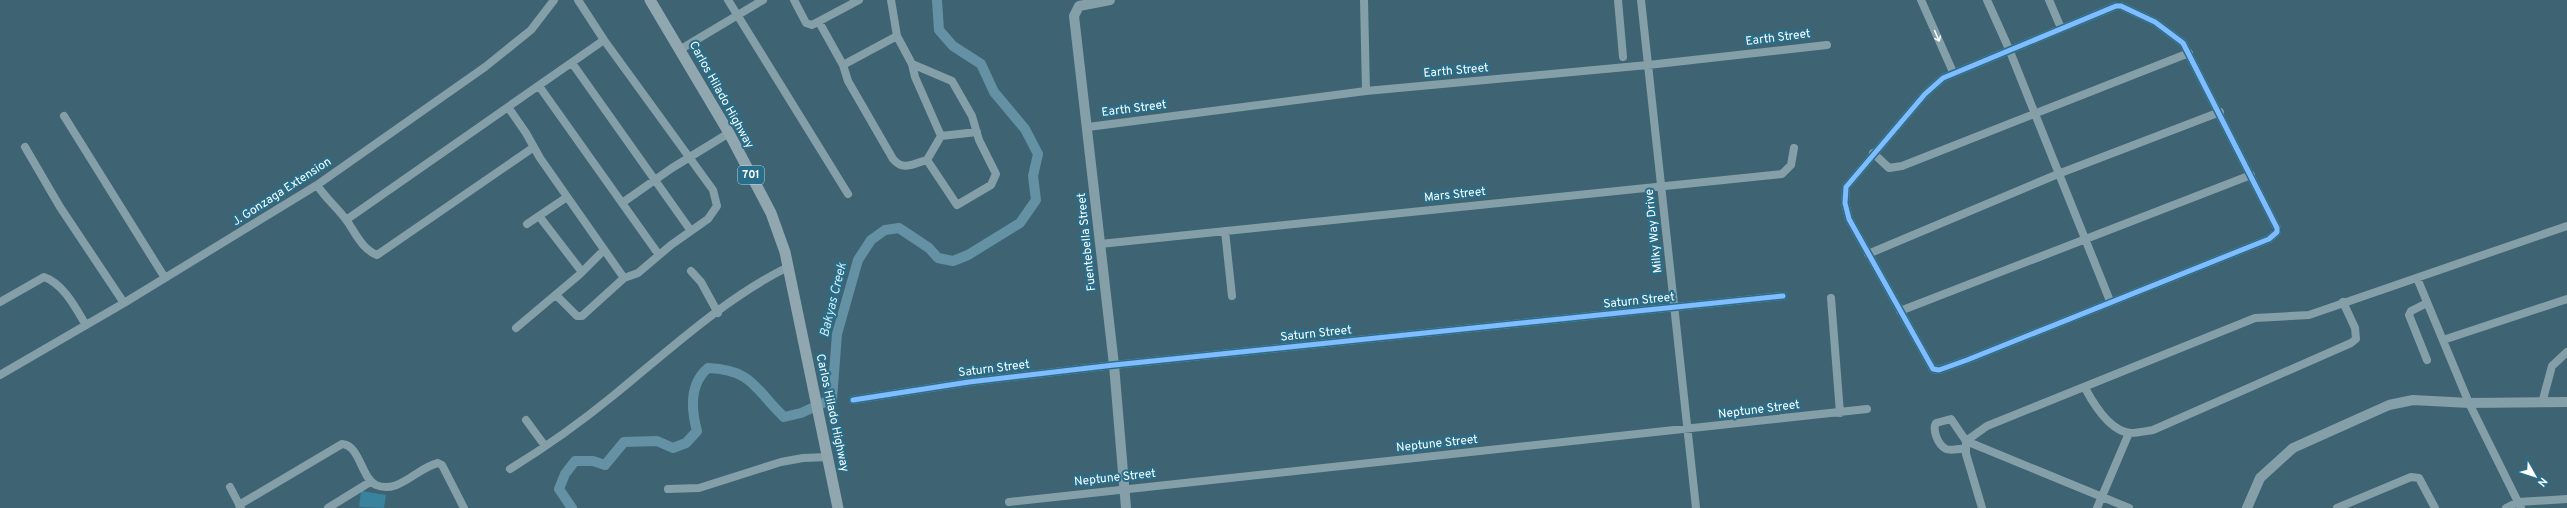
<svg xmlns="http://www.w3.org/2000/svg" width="2567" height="508" font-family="Overpass,sans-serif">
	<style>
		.green { fill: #3a839e }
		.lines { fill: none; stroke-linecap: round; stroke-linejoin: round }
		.canal { stroke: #6492a4; stroke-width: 10 }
		.minor { stroke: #859fa9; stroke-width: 8 }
		.tertiary { stroke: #859fa9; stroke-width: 10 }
		.primary { stroke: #90a7b0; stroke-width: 11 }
		.cycleway-casing { stroke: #276e8b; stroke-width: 8 }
		.cycleway { stroke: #80bcff; stroke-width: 5 }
		.oneway { stroke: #f9fafb }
		.labels { text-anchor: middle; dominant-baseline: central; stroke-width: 4; stroke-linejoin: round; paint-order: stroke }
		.shield { fill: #276e8b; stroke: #bed4dc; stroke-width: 1 }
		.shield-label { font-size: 11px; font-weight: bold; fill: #fff }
		.street-label { font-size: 12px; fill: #fff; stroke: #276e8b }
		.water-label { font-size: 13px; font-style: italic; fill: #d1ebf4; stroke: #276e8b }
	</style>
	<rect width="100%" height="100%" fill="#3e6474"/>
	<path class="green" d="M361 491 386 495 384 508 359 507Z"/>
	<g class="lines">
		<path class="canal" d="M572 508 559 489 565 474 575 461H593L605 465 624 442 657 441 673 448 686 443 697 431C691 409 689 384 708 368 754 370 755 390 784 417L801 413 832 399 837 334 858 260 871 240 885 230 899 228 929 248 938 258 953 261 968 255 1020 223 1036 200 1033 176 1038 154 1025 129 994 92 981 64 953 46 939 30 937 0"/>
		<path class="minor" d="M728 0 848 194
			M794 0 806 23 812 25 859 0
			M1364 0 1366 91
			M1618 0 1623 57
			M1641 0 1696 508
			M1921 0 1953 72
			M1987 0 2009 49 2110 301
			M2049 0 2061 28
			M2116 6H2121L2155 22 2183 43 2277 228V232L2269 239 1967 360 1939 370 1933 369 1849 219 1845 203 1846 187 1925 94 1943 78Z
			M819 22 843 65 848 81 893 159C904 172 914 163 927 160L941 136 915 77 912 64 897 36 891 0
			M681 49 763 0
			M572 63 691 231
			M912 64 952 81 972 116 979 140 996 174 991 185 957 205 927 160
			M843 65 897 36
			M539 86 659 255
			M508 107 526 133 540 158 624 278
			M64 116 165 278
			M1088 127 1366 91 1648 65 1827 45
			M941 136 977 132
			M25 147 60 207 124 303
			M1873 153 1889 168 1902 166 2189 53
			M317 185C326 199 338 208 347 221 356 234 362 249 377 255L534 147
			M622 203 672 168 729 133
			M539 216 582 272
			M346 220 604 40
			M527 224 567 197
			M1225 231 1232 296
			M1100 244 1782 174 1791 165 1794 148
			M1868 254 2058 174 2220 112
			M691 271 701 282 718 313
			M2417 278 2469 403 2521 508
			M556 295 577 316H582L624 278 638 273 671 245 708 219 717 206 713 190 604 40 578 0
			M1831 298 1840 413
			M0 302 44 277C64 284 76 309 86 325
			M1900 311 2251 175
			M516 328 579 275 604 250
			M2443 340 2567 299
			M2427 360 2409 315 2411 311 2427 303
			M0 375 124 303 317 185 485 67 531 30 554 0
			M2085 388C2093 403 2110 432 2131 433 2138 433 2146 431 2153 430L2351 343 2356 339 2355 328 2343 302
			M853 400 969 382 1114 365 1783 296
			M2542 403 2552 366 2567 352
			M526 420 545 446
			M1966 441 1987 426 2255 318 2309 315 2567 226
			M1966 443V454L1982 508
			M1966 448C1960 449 1950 451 1946 449 1938 445 1932 430 1936 423L1951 419 1966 441 2129 508
			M510 469C546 447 581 422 614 395 668 351 725 298 788 267
			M230 487 241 508
			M668 489 699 488 781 462 803 458 828 457
			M1009 502 1867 409
			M239 505 342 444C360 445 361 478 376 485 398 495 418 467 438 463L442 465 464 508
			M328 508 370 482
			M2097 508 2129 433
			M2337 508 2411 477 2419 478 2435 508
			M2506 508 2518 502 2567 499"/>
		<path class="tertiary" d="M1110 0 1079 6 1074 16 1114 365 1126 508
			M2247 508 2260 478 2293 448 2389 405 2413 400 2469 403 2567 402"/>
		<path class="primary" d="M650 0 729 133 771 213 785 252 838 508"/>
		<g class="cycleway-casing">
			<path id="cycleway" d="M2116 6H2121L2155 22 2183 43 2277 228V232L2269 239 1967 360 1939 370 1933 369 1849 219 1845 203 1846 187 1925 94 1943 78Z
				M853 400 969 382 1114 365 1783 296"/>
		</g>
		<use href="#cycleway" class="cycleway"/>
	</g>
	<defs><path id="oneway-shaft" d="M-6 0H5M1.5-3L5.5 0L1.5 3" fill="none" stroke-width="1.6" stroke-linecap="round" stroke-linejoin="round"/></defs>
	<use class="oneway" href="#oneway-shaft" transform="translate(1937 36) rotate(66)"/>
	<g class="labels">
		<rect class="shield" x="738" y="166" width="26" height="18" rx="3"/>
		<g class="shield-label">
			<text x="751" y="175">701</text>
		</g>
		<g class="street-label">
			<text transform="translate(1778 38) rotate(-7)">Earth Street</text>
			<text transform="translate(1456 71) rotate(-5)">Earth Street</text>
			<text transform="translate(721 95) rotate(61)">Carlos Hilado Highway</text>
			<text transform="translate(1134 109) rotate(-7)">Earth Street</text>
			<text transform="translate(282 192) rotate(-33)">J. Gonzaga Extension</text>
			<text transform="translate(1455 195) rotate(-6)">Mars Street</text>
			<text transform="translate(1654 231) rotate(-96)">Milky Way Drive</text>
			<text transform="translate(1087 242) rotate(-96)">Fuentebella Street</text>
			<text transform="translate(1639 301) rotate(-6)">Saturn Street</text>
			<text transform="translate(1316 334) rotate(-6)">Saturn Street</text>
			<text transform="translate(994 369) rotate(-7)">Saturn Street</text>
			<text transform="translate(1759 410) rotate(-7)">Neptune Street</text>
			<text transform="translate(832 413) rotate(78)">Carlos Hilado Highway</text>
			<text transform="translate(1437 444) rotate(-6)">Neptune Street</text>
			<text transform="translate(1115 478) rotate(-6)">Neptune Street</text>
		</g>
		<g class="water-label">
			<text transform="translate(834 300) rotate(-76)">Bakyas Creek</text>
		</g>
	</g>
	<g transform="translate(2535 476) rotate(129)" stroke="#276e8b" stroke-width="3" paint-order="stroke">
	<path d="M0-3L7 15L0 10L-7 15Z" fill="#ffffff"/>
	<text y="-6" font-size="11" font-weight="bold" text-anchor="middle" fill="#ffffff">N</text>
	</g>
</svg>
